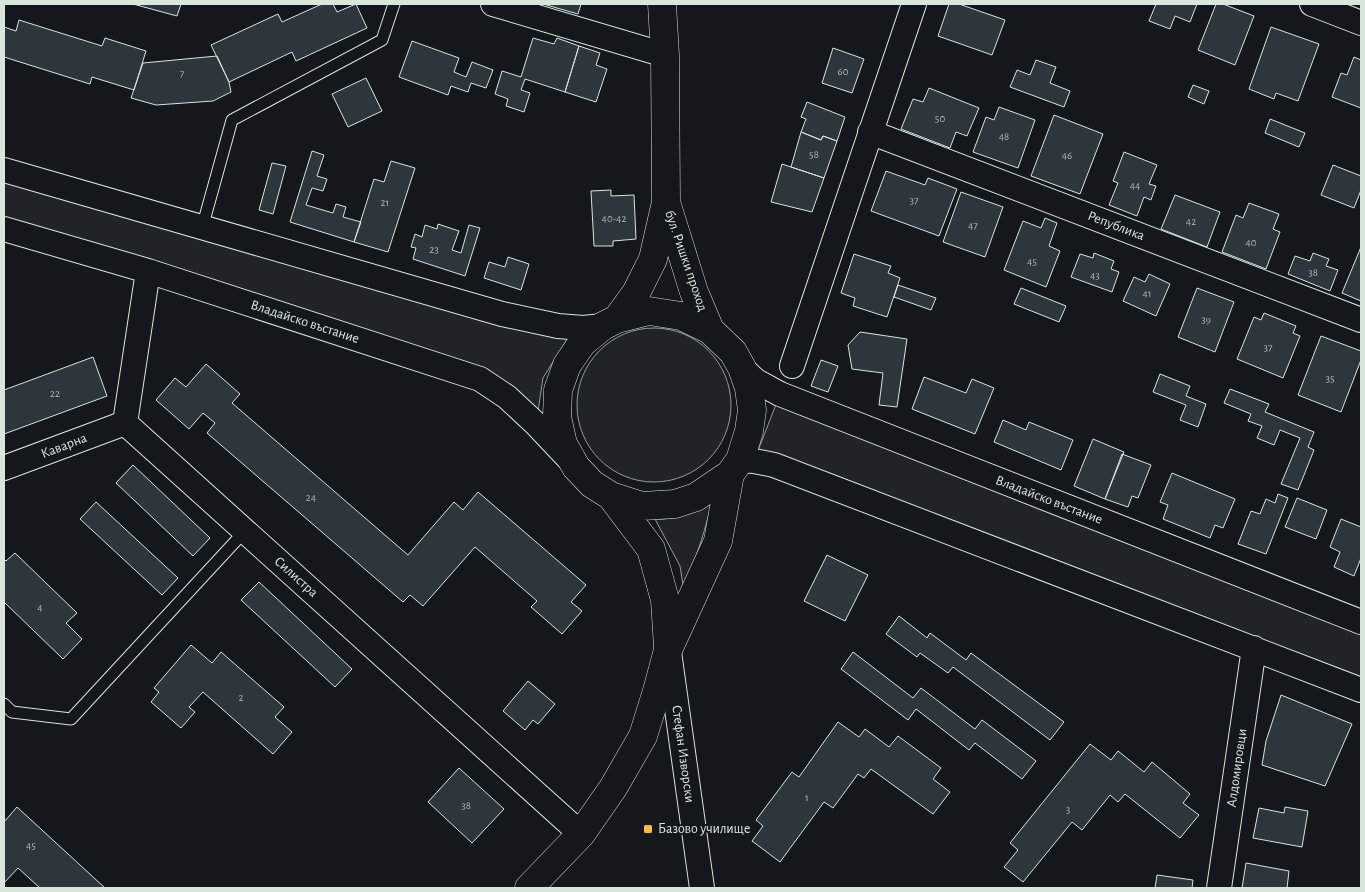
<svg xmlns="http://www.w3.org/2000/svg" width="1365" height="892" font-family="'Alegreya Sans',sans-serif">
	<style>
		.green { fill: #202428; stroke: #939e99 }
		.building { fill: #2c363c; stroke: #d8e6dc }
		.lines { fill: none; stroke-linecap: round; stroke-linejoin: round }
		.service-casing { stroke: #d8e6dc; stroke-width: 13 }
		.minor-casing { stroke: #d8e6dc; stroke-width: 26 }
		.secondary-casing { stroke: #d8e6dc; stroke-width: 29 }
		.service { stroke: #14181c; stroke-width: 11 }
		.minor { stroke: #14181c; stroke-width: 24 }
		.secondary { stroke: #14181c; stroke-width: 28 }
		.poi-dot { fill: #ffb74d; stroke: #14181c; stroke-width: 2 }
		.labels { text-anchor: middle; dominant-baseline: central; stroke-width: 4; stroke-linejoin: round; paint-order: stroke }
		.number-label { font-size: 11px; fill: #adbab4 }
		.street-label { font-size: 14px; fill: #d8e6dc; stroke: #14181c }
		.poi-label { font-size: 14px; fill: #d8e6dc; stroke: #14181c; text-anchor: start }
	</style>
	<rect width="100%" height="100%" fill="#14181c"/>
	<path class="green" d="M4 170 574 328 543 378 536 424 507 397 4 229Z
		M577 405a77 77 0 1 1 154 0a77 77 0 1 1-154 0Z
		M780 394 1361 622V690L754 461Z
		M712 503C705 529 696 562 683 585L680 566 655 519C678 520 692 513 712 503Z"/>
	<path class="building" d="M133 4H181L177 16Z
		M322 4H333L337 12 356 4 367 28 296 61 292 52 229 82 211 45 278 14 282 22Z
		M543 4H581L578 14Z
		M949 4H959L1005 20 992 55 938 36Z
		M1156 4H1197L1190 22 1175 16 1170 29 1149 21Z
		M1216 4H1223L1254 16 1235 65 1198 50Z
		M19 20 102 46 105 38 146 51 134 90 92 77 90 84 4 57V27L16 31Z
		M1271 27 1319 44 1298 101 1276 93 1274 99 1249 89Z
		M533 38 554 44 557 38 579 46 565 92 525 79 521 90 530 93 524 112 506 106 508 99 495 94 502 71 521 77Z
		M412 41 459 58 454 72 466 77 472 62 493 70 486 88 471 83 468 92 451 86 448 95 399 77Z
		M579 46 600 53 596 65 607 69 596 102 565 92Z
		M833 48 864 59 852 93 822 83Z
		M217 56 229 82 231 92 213 101 156 105 131 98 143 63Z
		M1354 57 1361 60V108L1332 97 1341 73 1347 75Z
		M1036 60 1056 67 1050 83 1070 91 1064 107 1010 87 1017 70 1030 75Z
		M366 78 382 111 348 127 332 94Z
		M1193 85 1209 91 1204 104 1188 97Z
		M929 88 979 108 967 136 956 132 950 148 901 129 913 99 923 102Z
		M807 102 845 117 837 141 823 136 821 140 801 132 806 119 801 117Z
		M999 107 1035 120 1018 168 973 152 986 117 994 120Z
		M1054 115 1103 134 1080 194 1031 176Z
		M1270 119 1305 133 1299 147 1265 133Z
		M801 132 821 140 823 136 837 141 824 178 791 167Z
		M312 151 324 155 317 176 327 179 323 191 312 188 306 205 333 213 336 204 346 207 343 217 361 222 354 242 290 222Z
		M1124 152 1157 165 1149 184 1156 186 1151 200 1144 197 1137 216 1109 205 1118 183 1113 181Z
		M391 161 415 168 388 252 354 242 374 179 384 182Z
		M272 163 286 166 273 214 259 210Z
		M782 164 824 178 812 212 771 202Z
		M1333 165 1361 176V190L1354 208 1321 195Z
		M886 171 925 185 928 178 957 189 939 236 871 211Z
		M611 190V196L634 195 636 239 613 241V246H594L591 191Z
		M961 192 1003 207 985 257 943 242Z
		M1175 195 1220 212 1207 247 1161 229Z
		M1249 203 1279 214 1273 229 1280 232 1266 269 1222 252 1236 215 1243 218Z
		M1045 218 1057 223 1049 246 1060 251 1046 287 1004 270 1023 221 1041 228Z
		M438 224 459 231 452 250 461 253 469 225 480 228 465 276 413 259 416 248 411 247 415 234 422 237 425 225 437 229Z
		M1361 247V301L1342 293Z
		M1094 253 1114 261 1111 269 1119 272 1112 292 1071 277 1080 254 1093 258Z
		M1313 253 1329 259 1326 266 1338 270 1330 291 1288 274 1295 256 1310 261Z
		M854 254 891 266 888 273 900 278 887 317 853 306 855 298 841 293Z
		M508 257 529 264 521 290 484 278 489 262 505 267Z
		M1149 274 1170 284 1156 316 1123 301 1134 277 1145 282Z
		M898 285 936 298 931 310 894 297Z
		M1021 288 1066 306 1059 322 1014 304Z
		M1197 288 1234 302 1215 352 1178 337Z
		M1264 313 1296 326 1293 333 1300 336 1283 378 1237 359 1254 317 1261 320Z
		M860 332 907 339 897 407 879 405 883 373 852 369 848 345Z
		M1321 336 1361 351V360L1341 412 1298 395Z
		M93 357 107 396 4 434V390Z
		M821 360 838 366 828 392 811 386Z
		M206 364 240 394 232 403 408 555 454 502 463 510 478 492 586 585 571 602 582 611 562 634 531 607 537 601 475 547 423 606 410 595 403 602 207 433 215 423 203 413 189 429 156 400 175 378 186 387Z
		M1160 374 1190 386 1186 396 1206 404 1198 427 1180 420 1186 405 1153 392Z
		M924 377 966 393 972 379 994 388 975 434 912 409Z
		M1230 389 1269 404 1265 412 1314 432 1308 447 1314 450 1298 490 1281 484 1300 438 1280 430 1274 445 1257 438 1262 426 1248 421 1251 414 1224 403Z
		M1003 420 1026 430 1029 422 1073 440 1061 470 994 442Z
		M1093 439 1124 452 1105 499 1074 486Z
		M1122 454 1151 465 1138 498 1132 496 1128 507 1105 499Z
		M133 465 210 538 193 556 116 483Z
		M1172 473 1235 499 1223 528 1215 525 1210 538 1163 519 1168 505 1160 502Z
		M1278 494 1288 498 1266 554 1238 544 1251 511 1260 514 1266 499 1275 503Z
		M1297 498 1327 510 1316 539 1285 527Z
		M96 502 178 578 162 595 80 519Z
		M1341 519 1361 527V558L1354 576 1334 567 1340 552 1330 547Z
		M15 553 77 613 66 623 82 639 63 659 4 602V559L6 561Z
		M827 555 868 575 845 621 804 601Z
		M259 582 352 669 335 687 241 600Z
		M899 616 927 638 930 633 966 660 971 653 1064 722 1050 740 953 667 948 673 920 653 917 657 886 634Z
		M191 645 212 663 221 652 284 707 275 717 292 732 273 754 203 692 189 707 195 712 181 728 151 702 159 692 154 688Z
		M853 652 913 698 921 688 975 729 982 720 1036 761 1022 779 975 743 969 750 916 709 908 720 841 669Z
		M528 681 555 704 538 724 533 720 525 730 503 711Z
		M1281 695 1352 724 1325 786 1262 765 1266 741Z
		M838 722 859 737 865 729 889 747 898 736 941 768 933 779 950 792 933 814 871 769 864 778 858 774 833 808 824 802 780 862 752 841 763 826 756 820 792 772 799 777Z
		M1090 744 1111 760 1118 751 1144 772 1152 762 1190 794 1183 803 1199 815 1180 838 1125 794 1118 802 1110 795 1082 830 1072 822 1023 882 1004 867 1018 850 1010 843Z
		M459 768 504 809 472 843 428 802Z
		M17 807 105 888H40L18 868 4 883V822Z
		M1285 807 1308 811 1302 847 1253 838 1259 808 1284 813Z
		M1246 863 1289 871 1287 888H1242Z
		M1157 875 1193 880 1192 888H1155Z"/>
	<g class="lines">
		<g class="service-casing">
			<path id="service" d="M202 228 232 120 382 40 394 4
				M4 704 12 712 71 719 245 531"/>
		</g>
		<g class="minor-casing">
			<path id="minor" d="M493 4 665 55
				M1312 4 1361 23
				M870 132 1361 320
				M4 170 502 314 558 326 583 328 603 326
				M4 229 148 271 480 379 507 397 536 424 570 460
				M148 271 125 423 581 834
				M792 366 914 4
				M742 368 756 381 780 394 1361 622
				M740 460 754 461 774 465 1361 690
				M4 468 125 423
				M669 652 702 888
				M1219 888 1254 648"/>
		</g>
		<g class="secondary-casing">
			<path id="secondary" d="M662 4 665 55 666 202 653 259 636 293 617 319 603 326 582 343 567 365 558 390 557 417 563 444 576 467 592 484 611 496 651 549 665 600 668 647
				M617 319 649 311 681 316 710 330
				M611 496 642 506 675 504 696 497 730 474
				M529 888 581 834 613 788 643 736 657 691 668 650 718 541 730 474 740 460 749 431 752 410 749 388 742 368 733 352 710 330 694 292 666 202"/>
		</g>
		<use href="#service" class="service"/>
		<use href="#minor" class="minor"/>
		<use href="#secondary" class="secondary"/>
	</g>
	<rect class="poi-dot" x="643" y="824" width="10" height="10" rx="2.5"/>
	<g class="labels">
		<g class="number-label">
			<text x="843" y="71">60</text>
			<text x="182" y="73">7</text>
			<text x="940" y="118">50</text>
			<text x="1004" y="136">48</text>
			<text x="814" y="154">58</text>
			<text x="1067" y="155">46</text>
			<text x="1135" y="185">44</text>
			<text x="914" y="200">37</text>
			<text x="385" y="202">21</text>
			<text x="614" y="218">40-42</text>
			<text x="1191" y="221">42</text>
			<text x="973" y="225">47</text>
			<text x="1251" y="242">40</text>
			<text x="434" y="249">23</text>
			<text x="1032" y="261">45</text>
			<text x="1313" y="272">38</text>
			<text x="1095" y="275">43</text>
			<text x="1147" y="293">41</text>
			<text x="1206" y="319">39</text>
			<text x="1268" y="347">37</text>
			<text x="1330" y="378">35</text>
			<text x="55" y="393">22</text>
			<text x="311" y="497">24</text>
			<text x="40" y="607">4</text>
			<text x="241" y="697">2</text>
			<text x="807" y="797">1</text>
			<text x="466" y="805">38</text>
			<text x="1068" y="809">3</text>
			<text x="31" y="845">45</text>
		</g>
		<g class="street-label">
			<text transform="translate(1116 226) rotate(21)">Република</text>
			<text transform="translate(686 261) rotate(71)">бул. Ришки проход</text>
			<text transform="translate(305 322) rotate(18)">Владайско въстание</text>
			<text transform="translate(64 446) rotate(-21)">Каварна</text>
			<text transform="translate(1049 500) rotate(21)">Владайско въстание</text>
			<text transform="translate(296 577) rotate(42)">Силистра</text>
			<text transform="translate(683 754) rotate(82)">Стефан Изворски</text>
			<text transform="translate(1237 768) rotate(-82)">Алдомировци</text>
		</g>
		<g class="poi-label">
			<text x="658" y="829">Базово училище</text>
		</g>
	</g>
	<rect width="1365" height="892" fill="none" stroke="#d8e6dc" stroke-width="10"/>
</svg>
